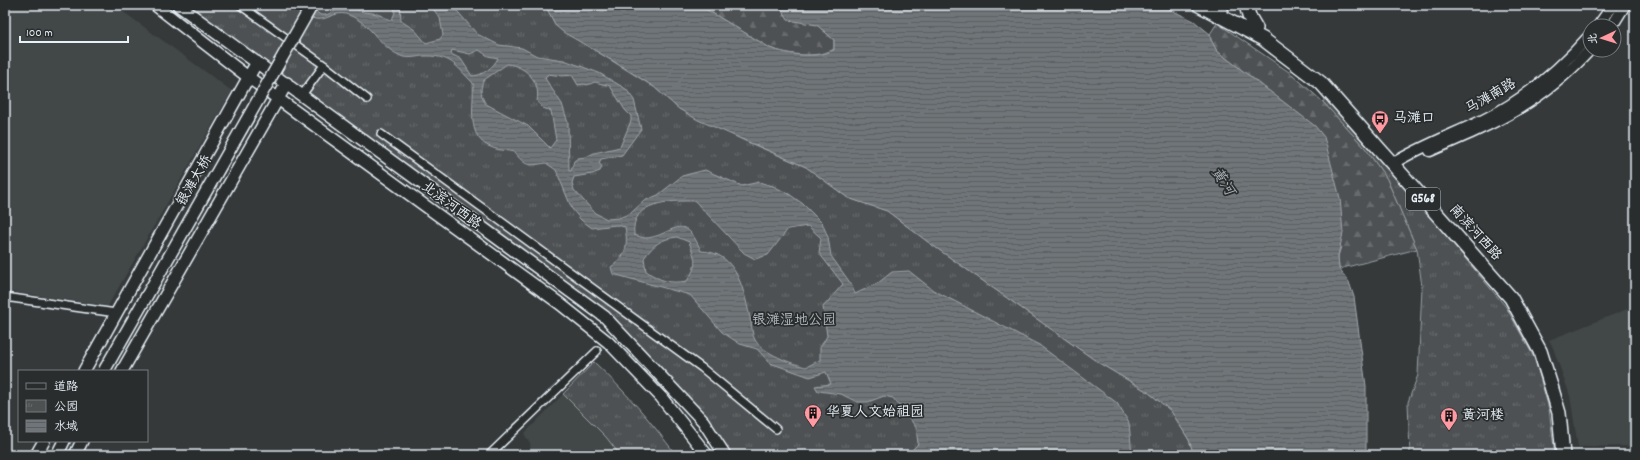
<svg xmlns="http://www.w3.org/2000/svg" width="1640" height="460" font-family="Dekko,'LXGW WenKai TC',sans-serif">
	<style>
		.built { fill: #424647 }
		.forest { fill: url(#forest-firs); stroke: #9aa1a5 }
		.park { fill: url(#park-tufts); stroke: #9aa1a5 }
		.water { fill: url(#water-rules); stroke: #a0a7ac; fill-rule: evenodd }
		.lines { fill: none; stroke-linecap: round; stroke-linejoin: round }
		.street-casing { stroke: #e8f1f8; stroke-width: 10 }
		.secondary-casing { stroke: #e8f1f8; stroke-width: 13 }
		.primary-casing { stroke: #e8f1f8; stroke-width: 14 }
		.highway-casing { stroke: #e8f1f8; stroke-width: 16 }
		.street { stroke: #2a2d2e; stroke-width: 7 }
		.secondary { stroke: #2a2d2e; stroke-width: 10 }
		.primary { stroke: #2a2d2e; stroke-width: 11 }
		.highway { stroke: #2a2d2e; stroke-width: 13 }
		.primary-bridge-casing { stroke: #e8f1f8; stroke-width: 14; stroke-linecap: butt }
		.primary-bridge { stroke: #2a2d2e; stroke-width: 11 }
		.labels { text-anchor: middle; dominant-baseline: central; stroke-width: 3.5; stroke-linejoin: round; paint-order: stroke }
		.shield { fill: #2a2d2e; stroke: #afb6bb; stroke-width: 1 }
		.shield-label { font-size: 13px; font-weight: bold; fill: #e8f1f8 }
		.street-label { font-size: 14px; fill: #e8f1f8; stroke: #2a2d2e }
		.poi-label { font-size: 14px; fill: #e8f1f8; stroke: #2a2d2e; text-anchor: start }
		.park-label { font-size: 14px; fill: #b2b9be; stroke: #2a2d2e }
		.water-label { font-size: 15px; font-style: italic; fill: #acb3b8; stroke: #2a2d2e }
	</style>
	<defs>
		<pattern id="forest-firs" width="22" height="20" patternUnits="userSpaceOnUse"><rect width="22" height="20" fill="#4d5152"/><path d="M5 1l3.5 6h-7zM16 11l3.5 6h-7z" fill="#676a6c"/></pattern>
		<pattern id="park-tufts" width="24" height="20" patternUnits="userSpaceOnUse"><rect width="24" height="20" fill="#4d5152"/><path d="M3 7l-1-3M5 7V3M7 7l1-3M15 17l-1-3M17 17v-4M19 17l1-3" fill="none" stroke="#676a6c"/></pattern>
		<pattern id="water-rules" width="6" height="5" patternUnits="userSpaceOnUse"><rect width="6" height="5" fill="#707579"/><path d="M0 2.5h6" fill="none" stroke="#5b5e62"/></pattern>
	</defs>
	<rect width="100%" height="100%" fill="#35393a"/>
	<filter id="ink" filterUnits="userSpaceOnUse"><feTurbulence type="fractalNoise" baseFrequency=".025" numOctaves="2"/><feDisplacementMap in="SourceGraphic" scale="8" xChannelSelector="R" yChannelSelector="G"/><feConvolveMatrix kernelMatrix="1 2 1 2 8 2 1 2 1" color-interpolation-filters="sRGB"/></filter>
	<g filter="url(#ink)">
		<path class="built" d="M5 5H114L232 91 108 306 5 291Z
			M1635 306V446L1578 447 1570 396 1553 348 1549 340Z
			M563 394 606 437 620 455H531L530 443 524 434Z"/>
		<path class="forest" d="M699 5H779L785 16 817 25 834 40V49C816 59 789 55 770 48Z
			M1217 23 1292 74 1323 102 1366 149 1387 179 1417 249 1339 269 1338 256 1341 247 1295 111 1217 51 1211 40 1210 34Z"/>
		<path class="park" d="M178 5H545L556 26 654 87 679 109 745 141 806 167 848 198 887 211 928 242 1099 363 1148 392 1171 411 1189 440 1194 455H727L605 317Z
			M1328 95 1506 307 1535 359 1549 409 1555 455H1410L1408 402 1418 375 1422 287 1417 249 1387 179 1366 149 1323 102Z
			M594 362C624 390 651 421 676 455H620L606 437 563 394Z"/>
		<path class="water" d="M294 5C298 5 303 4 307 5 319 8 315 22 335 11L338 5H352C360 15 367 11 377 14 383 16 386 19 392 20L395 12 394 5H400L401 21 415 30 426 43 440 39 443 35 440 18 430 5H452L477 34 499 45 522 48 537 56 564 60 599 73 626 89 634 100 641 129 622 155 601 159 599 163 602 167 600 171 592 174 574 177 572 183 574 190 595 213 607 219 619 218 631 213 644 201 658 195 682 176 705 170 742 186 759 182 773 186 789 194 803 204 822 223 828 237 831 256 851 284 855 294 878 283 892 272 909 271 933 290 1039 345 1117 403 1129 423 1132 455H907L918 444 916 427 893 398 884 396 868 402H857L841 394 818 391 815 386 831 384 826 372 810 377 770 363 757 349 740 344 722 332 690 295 613 274 611 267C627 256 628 245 625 227L616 225 592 228 581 220 572 209 556 170 546 163C527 166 527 167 514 152 507 150 500 151 493 148 464 138 475 105 473 83 454 64 451 55 422 56 416 57 406 59 401 56 380 48 371 23 349 15 329 7 323 35 294 5ZM452 50 470 54 479 50 488 56 498 58C494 67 482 76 472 76L461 59 451 54ZM507 64C526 66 541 82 537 101L543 108 551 111 556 140 550 148 528 126 486 104C481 97 479 88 484 80ZM548 74 562 76 572 75 578 85 584 84 587 85 595 82 610 86 625 110 631 116V121L620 147 594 153 586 157 578 158 574 161 571 171H569L568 123 562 104 546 80 545 77ZM695 201 744 253 755 259 768 255 788 229 808 226 821 238 819 253 843 284 823 307 827 336 820 348V360L806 367C792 364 763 353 755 340 752 335 752 327 751 322 744 292 738 252 701 251 683 208 673 236 646 238 642 238 638 236 634 235 630 200 671 201 695 201ZM677 237 689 242C696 261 698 264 687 281 669 284 661 281 646 271L644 258C654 244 661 239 677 237Z
			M545 5H699L770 48C789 55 816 59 834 50V40L817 25 788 20 779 5H1161L1194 21 1210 34 1211 40 1217 51 1315 126 1324 137 1340 198 1343 233 1338 256 1339 269 1349 282 1354 297 1366 386V455H1194L1189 440 1171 411 1148 392 1099 363 928 242 887 211 848 198 806 167 698 120 679 109 654 87 620 65 563 32 556 26Z"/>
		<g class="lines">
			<g class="street-casing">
				<path id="street" d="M240 5 324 65 367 99
					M302 95 324 65
					M381 134 702 368 776 429
					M5 297 116 313
					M489 455 597 351"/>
			</g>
			<g class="secondary-casing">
				<path id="secondary" d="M1219 15 1224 5
					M1598 26 1613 5
					M1612 26 1625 5
					M1430 151C1495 123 1541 104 1590 50
					M1392 164C1421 146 1452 135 1483 120 1524 100 1560 69 1590 35"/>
			</g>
			<g class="primary-casing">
				<path id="primary" d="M155 5 248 77 559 303 608 342 661 397 707 455
					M178 5 605 317 703 421 725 455
					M84 371 257 62
					M122 371 287 83
					M36 455 44 441
					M57 455 64 441
					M75 455 82 441"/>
			</g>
			<g class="highway-casing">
				<path id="highway" d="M1199 5 1263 39 1321 83 1511 298 1540 351 1551 386 1559 413 1563 455
					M1246 5 1249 16 1256 28"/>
			</g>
			<use href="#street" class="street"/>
			<use href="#secondary" class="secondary"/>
			<use href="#primary" class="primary"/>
			<use href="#highway" class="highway"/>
			<g class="primary-bridge-casing">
				<path id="primary-bridge" d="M104 371 312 5"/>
			</g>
			<use href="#primary-bridge" class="primary-bridge"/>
		</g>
	</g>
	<defs>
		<g id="bus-pin" transform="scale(0.9)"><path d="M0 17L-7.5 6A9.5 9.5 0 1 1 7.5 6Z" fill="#ff9aa2" stroke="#2a2d2e"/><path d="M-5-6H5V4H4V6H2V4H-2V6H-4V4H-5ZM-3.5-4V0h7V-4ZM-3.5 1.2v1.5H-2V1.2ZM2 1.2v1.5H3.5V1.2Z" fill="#111"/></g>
		<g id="building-pin" transform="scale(0.9)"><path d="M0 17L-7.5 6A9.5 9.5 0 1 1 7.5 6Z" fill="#ff9aa2" stroke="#2a2d2e"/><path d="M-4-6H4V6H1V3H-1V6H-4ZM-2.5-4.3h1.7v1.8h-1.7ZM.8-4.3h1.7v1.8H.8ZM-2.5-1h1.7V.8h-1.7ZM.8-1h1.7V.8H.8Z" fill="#111"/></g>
	</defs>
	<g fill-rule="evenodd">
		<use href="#bus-pin" x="1380" y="119"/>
		<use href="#building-pin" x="813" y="413"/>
		<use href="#building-pin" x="1449" y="416"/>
	</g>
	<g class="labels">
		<rect class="shield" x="1406" y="188" width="34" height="22" rx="3"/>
		<g class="shield-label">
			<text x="1423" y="199">G568</text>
		</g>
		<g class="street-label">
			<text transform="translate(1491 97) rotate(-30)">马滩南路</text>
			<text transform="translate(195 181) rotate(-60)">银滩大桥</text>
			<text transform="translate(451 206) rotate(36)">北滨河西路</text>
			<text transform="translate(1475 233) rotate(48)">南滨河西路</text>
		</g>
		<g class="poi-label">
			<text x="1393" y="119">马滩口</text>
			<text x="826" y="413">华夏人文始祖园</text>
			<text x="1462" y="416">黄河楼</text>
		</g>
		<g class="park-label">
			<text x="794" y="321">银滩湿地公园</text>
		</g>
		<g class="water-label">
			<text transform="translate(1222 182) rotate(57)">黄河</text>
		</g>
	</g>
	<rect width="1640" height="460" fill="none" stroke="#2a2d2e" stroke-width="20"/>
	<rect x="10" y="10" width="1620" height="440" fill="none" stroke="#e8f1f8" stroke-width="1.5" filter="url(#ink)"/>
	<rect x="18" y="370" width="130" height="72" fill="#2a2d2e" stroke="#767b7f"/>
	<rect x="26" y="383" width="20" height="6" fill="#2a2d2e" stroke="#767b7f"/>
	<text x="54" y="390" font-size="12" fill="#e8f1f8">道路</text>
	<rect x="26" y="400" width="20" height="12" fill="url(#park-tufts)" stroke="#767b7f"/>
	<text x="54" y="410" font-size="12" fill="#e8f1f8">公园</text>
	<rect x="26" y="420" width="20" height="12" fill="url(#water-rules)" stroke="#767b7f"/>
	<text x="54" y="430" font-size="12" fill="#e8f1f8">水域</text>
	<g transform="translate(1602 38) rotate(266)"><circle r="19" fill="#2a2d2e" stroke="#767b7f"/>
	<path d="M0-3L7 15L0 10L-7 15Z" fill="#ff9aa2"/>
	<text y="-6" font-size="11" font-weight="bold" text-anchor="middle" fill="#e8f1f8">北</text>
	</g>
	<path d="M20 36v6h108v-6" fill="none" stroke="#e8f1f8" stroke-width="2"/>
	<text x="26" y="36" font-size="12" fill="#e8f1f8" stroke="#2a2d2e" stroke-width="3" paint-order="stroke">100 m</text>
</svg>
